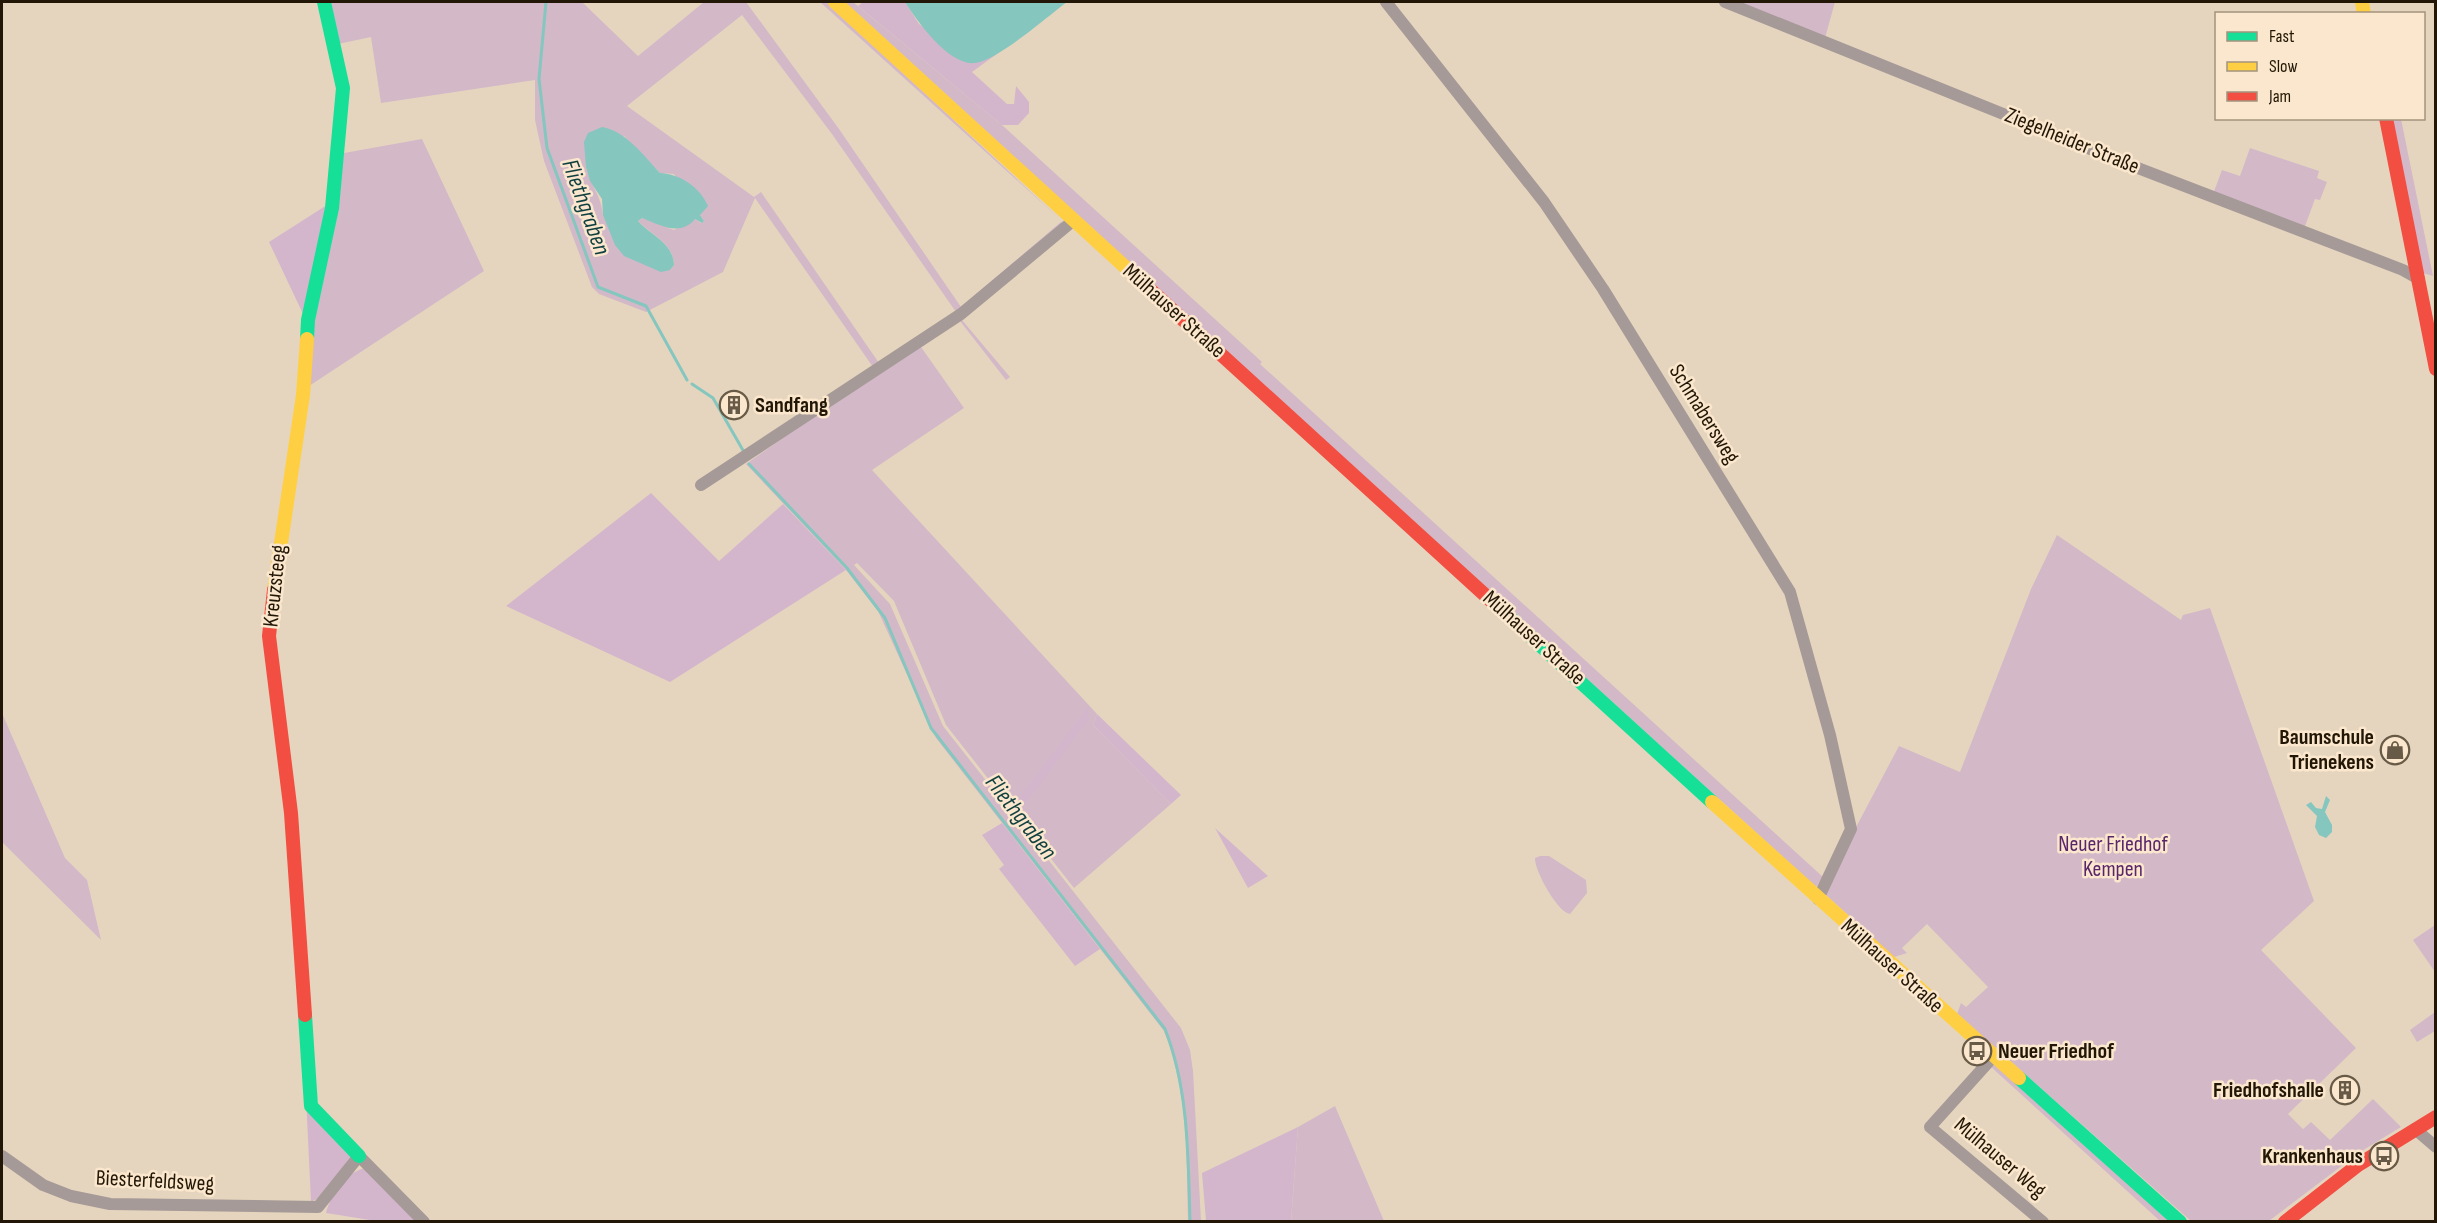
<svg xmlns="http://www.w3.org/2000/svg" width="2437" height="1223" font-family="'Sofia Sans Condensed',sans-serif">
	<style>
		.green { fill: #d3b8c8; fill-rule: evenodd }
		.forest { fill: #d4b6cc }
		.water { fill: #85c6bf }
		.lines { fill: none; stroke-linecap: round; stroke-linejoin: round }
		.stream { stroke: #85c6bf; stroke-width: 3 }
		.street { stroke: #a59a97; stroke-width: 12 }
		.fast { stroke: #16e098; stroke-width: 14 }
		.slow { stroke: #ffcf43; stroke-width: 14 }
		.jam { stroke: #f24e42; stroke-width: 14 }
		.labels { text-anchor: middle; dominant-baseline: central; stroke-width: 5; stroke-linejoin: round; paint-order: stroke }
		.street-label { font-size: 22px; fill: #221706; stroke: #fbe7cd }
		.poi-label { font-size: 22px; font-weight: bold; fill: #221706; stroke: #fbe7cd; text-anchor: end }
		.park-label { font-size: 22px; fill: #59266c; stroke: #fbe7cd }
		.water-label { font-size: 24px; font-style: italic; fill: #103f3f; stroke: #fbe7cd }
	</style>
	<rect width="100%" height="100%" fill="#e6d5be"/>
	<path class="green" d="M328 2H582L638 56 704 2H746L839 129 961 307 1062 221 820 2H827L1062 221 1059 229 957 313 873 367 755 198 723 272 646 312 599 294 592 287 544 161 535 120V80L381 103 371 37 338 44ZM742 15 832 134 956 312 879 363 761 192 754 197 627 106ZM624 136 660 173 674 174 704 221 701 223 695 219 674 230 642 218 638 221C651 235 673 242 674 265L670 270 603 215C601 195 591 186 586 167Z
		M843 2H853L1002 125 1262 362 1260 364 1823 877 1816 887Z
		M1734 2H1835L1825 38Z
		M2391 119H2401L2433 276 2423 273Z
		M422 139 484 271 309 386 314 318 344 153Z
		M2250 148 2319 171 2317 178 2327 182 2320 200 2315 199 2304 229 2213 194 2222 170 2240 176Z
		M962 320 1010 377 1006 380 960 321 921 347 964 408 872 470 1097 714 1093 725 1171 804 1074 888 946 725 894 601 857 563 854 565 890 604 943 726 1181 1028 1190 1050 1193 1071 1201 1221H1188C1187 1158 1188 1090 1164 1031L936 738 878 611 846 570 746 464 825 408Z
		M2057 535 2181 620 2183 615 2210 608 2314 901 2261 950 2356 1048 2288 1114 2303 1129 2311 1122 2330 1140 2373 1099 2401 1127 2360 1152 2269 1221H2191L1957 1014 1961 1003 1966 1007 1988 987 1927 924 1902 948 1907 953 1894 957 1825 894 1854 831 1899 746 1960 772 2031 589Z
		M2 713 65 858 87 880 101 940 2 842Z
		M1540 856H1549L1586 880 1587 893 1570 914C1558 913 1534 870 1535 858Z
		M2435 925V972L2413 940Z
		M2435 1012V1031L2417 1042 2410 1030Z
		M1997 1065 2170 1221H2160L1990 1066Z
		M1335 1106 1384 1221 1291 1222 1298 1127Z"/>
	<path class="forest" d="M863 2H905L919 24 979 62 1005 48 972 72 1007 104H1014L1016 86 1029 102V113L1018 125H1002L858 6Z
		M330 203 304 316 269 242Z
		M651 493 719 561 783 504 846 570 670 682 506 606Z
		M1089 706 1088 720 1026 803 1019 798Z
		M1097 714 1181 795 1171 804 1093 725Z
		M1002 823 1100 949 1075 966 999 869 1004 865 982 835Z
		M1215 828 1268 876 1248 888Z
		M306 1097 351 1156 325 1195 311 1202Z
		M1298 1127 1291 1221H1206L1202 1173Z
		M364 1168 417 1221H376L326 1213C330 1196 346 1173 364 1168Z"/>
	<path class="water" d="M905 2H1067C1048 16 997 61 975 63 949 66 917 21 905 2Z
		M602 127C626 131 644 156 660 173 680 174 700 187 708 206L700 215 704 221 702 223 695 219C680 237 660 225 642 218L638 221C650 235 673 242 674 265L670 270 661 272 624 256 615 245 603 215 602 199 590 181 586 167 584 142 588 133Z
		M2326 796 2330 800 2325 812 2332 825V832L2326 838 2319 835 2315 827 2317 816 2306 805 2311 802 2316 808 2322 809Z"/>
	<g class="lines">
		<path class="stream" d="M546 2 539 79 547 148 598 287 646 306 687 380
			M692 384 713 398 744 452
			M749 464 847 568 885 618 931 728 1165 1029C1189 1090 1188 1157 1190 1222"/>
		<path class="street" d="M1386 2 1544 202 1603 289 1790 592 1830 735 1851 829 1818 899
			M1725 2 2130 165 2403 270 2419 279
			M701 485 961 314 1074 220
			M1993 1057 1930 1127 2043 1222
			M2415 1129 2436 1147
			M2 1156 43 1185 71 1196 110 1204 318 1207 359 1156 424 1222"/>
		<path class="fast" d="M307 339 308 320 332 208 343 88 324 2
			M1497 606 1712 802
			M305 1015 311 1106 359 1156
			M2019 1078 2180 1222"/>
		<path class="slow" d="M835 2 1135 276
			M2362 2 2364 14
			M274 590 303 395 307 339
			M1712 802 2019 1078"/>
		<path class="jam" d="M2386 118 2436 369
			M1135 276 1497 606
			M274 590 269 636 291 813 305 1015
			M2285 1222 2358 1165 2436 1117"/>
	</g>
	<defs>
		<g id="building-ring" transform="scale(1.5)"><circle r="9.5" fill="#fbe7cd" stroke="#675a46" stroke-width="1.5"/><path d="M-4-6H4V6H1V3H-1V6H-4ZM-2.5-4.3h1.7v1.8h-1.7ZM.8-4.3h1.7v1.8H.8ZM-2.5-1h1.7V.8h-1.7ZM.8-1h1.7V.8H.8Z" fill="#675a46"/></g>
		<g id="shop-ring" transform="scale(1.5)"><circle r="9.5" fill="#fbe7cd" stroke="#675a46" stroke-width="1.5"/><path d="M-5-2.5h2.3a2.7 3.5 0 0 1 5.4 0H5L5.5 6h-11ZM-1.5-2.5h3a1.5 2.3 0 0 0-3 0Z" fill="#675a46"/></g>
		<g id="bus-ring" transform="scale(1.5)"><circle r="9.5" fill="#fbe7cd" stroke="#675a46" stroke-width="1.5"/><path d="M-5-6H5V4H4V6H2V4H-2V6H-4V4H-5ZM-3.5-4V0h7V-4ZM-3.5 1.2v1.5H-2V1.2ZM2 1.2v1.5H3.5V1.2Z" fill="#675a46"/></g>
	</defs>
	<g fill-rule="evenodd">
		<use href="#building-ring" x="734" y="405"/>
		<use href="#shop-ring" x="2395" y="750"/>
		<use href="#bus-ring" x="1977" y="1051"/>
		<use href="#building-ring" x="2345" y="1090"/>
		<use href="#bus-ring" x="2384" y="1156"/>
	</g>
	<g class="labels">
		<g class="street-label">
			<text transform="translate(2072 141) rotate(22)">Ziegelheider Straße</text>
			<text transform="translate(1174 311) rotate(42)">Mülhauser Straße</text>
			<text transform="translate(1704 414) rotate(58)">Schmabersweg</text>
			<text transform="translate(275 586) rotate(-84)">Kreuzsteeg</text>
			<text transform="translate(1534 638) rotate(42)">Mülhauser Straße</text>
			<text transform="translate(1892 966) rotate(42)">Mülhauser Straße</text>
			<text transform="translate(2000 1158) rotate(40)">Mülhauser Weg</text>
			<text transform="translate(155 1181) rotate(3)">Biesterfeldsweg</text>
		</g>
		<g class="poi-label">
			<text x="755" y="405" text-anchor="start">Sandfang</text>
			<text x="2374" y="737">Baumschule<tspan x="2374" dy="25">Trienekens</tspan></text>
			<text x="1998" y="1051" text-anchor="start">Neuer Friedhof</text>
			<text x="2324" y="1090">Friedhofshalle</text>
			<text x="2363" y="1156">Krankenhaus</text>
		</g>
		<g class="park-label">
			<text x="2113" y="844">Neuer Friedhof<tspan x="2113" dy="25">Kempen</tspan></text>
		</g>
		<g class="water-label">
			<text transform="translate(586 207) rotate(70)">Fliethgraben</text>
			<text transform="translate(1021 817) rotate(52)">Fliethgraben</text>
		</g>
	</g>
	<rect width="2437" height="1223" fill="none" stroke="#221706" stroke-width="6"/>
	<rect x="2215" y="12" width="210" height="108" fill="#fbe7cd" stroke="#a4947d" stroke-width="1.5"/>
	<rect x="2227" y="32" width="30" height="9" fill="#16e098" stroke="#a4947d" stroke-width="1.5"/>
	<text x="2269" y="42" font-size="18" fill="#221706">Fast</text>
	<rect x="2227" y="62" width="30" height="9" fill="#ffcf43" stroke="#a4947d" stroke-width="1.5"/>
	<text x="2269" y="72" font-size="18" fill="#221706">Slow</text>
	<rect x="2227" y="92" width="30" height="9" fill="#f24e42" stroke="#a4947d" stroke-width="1.5"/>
	<text x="2269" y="102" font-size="18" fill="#221706">Jam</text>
</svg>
